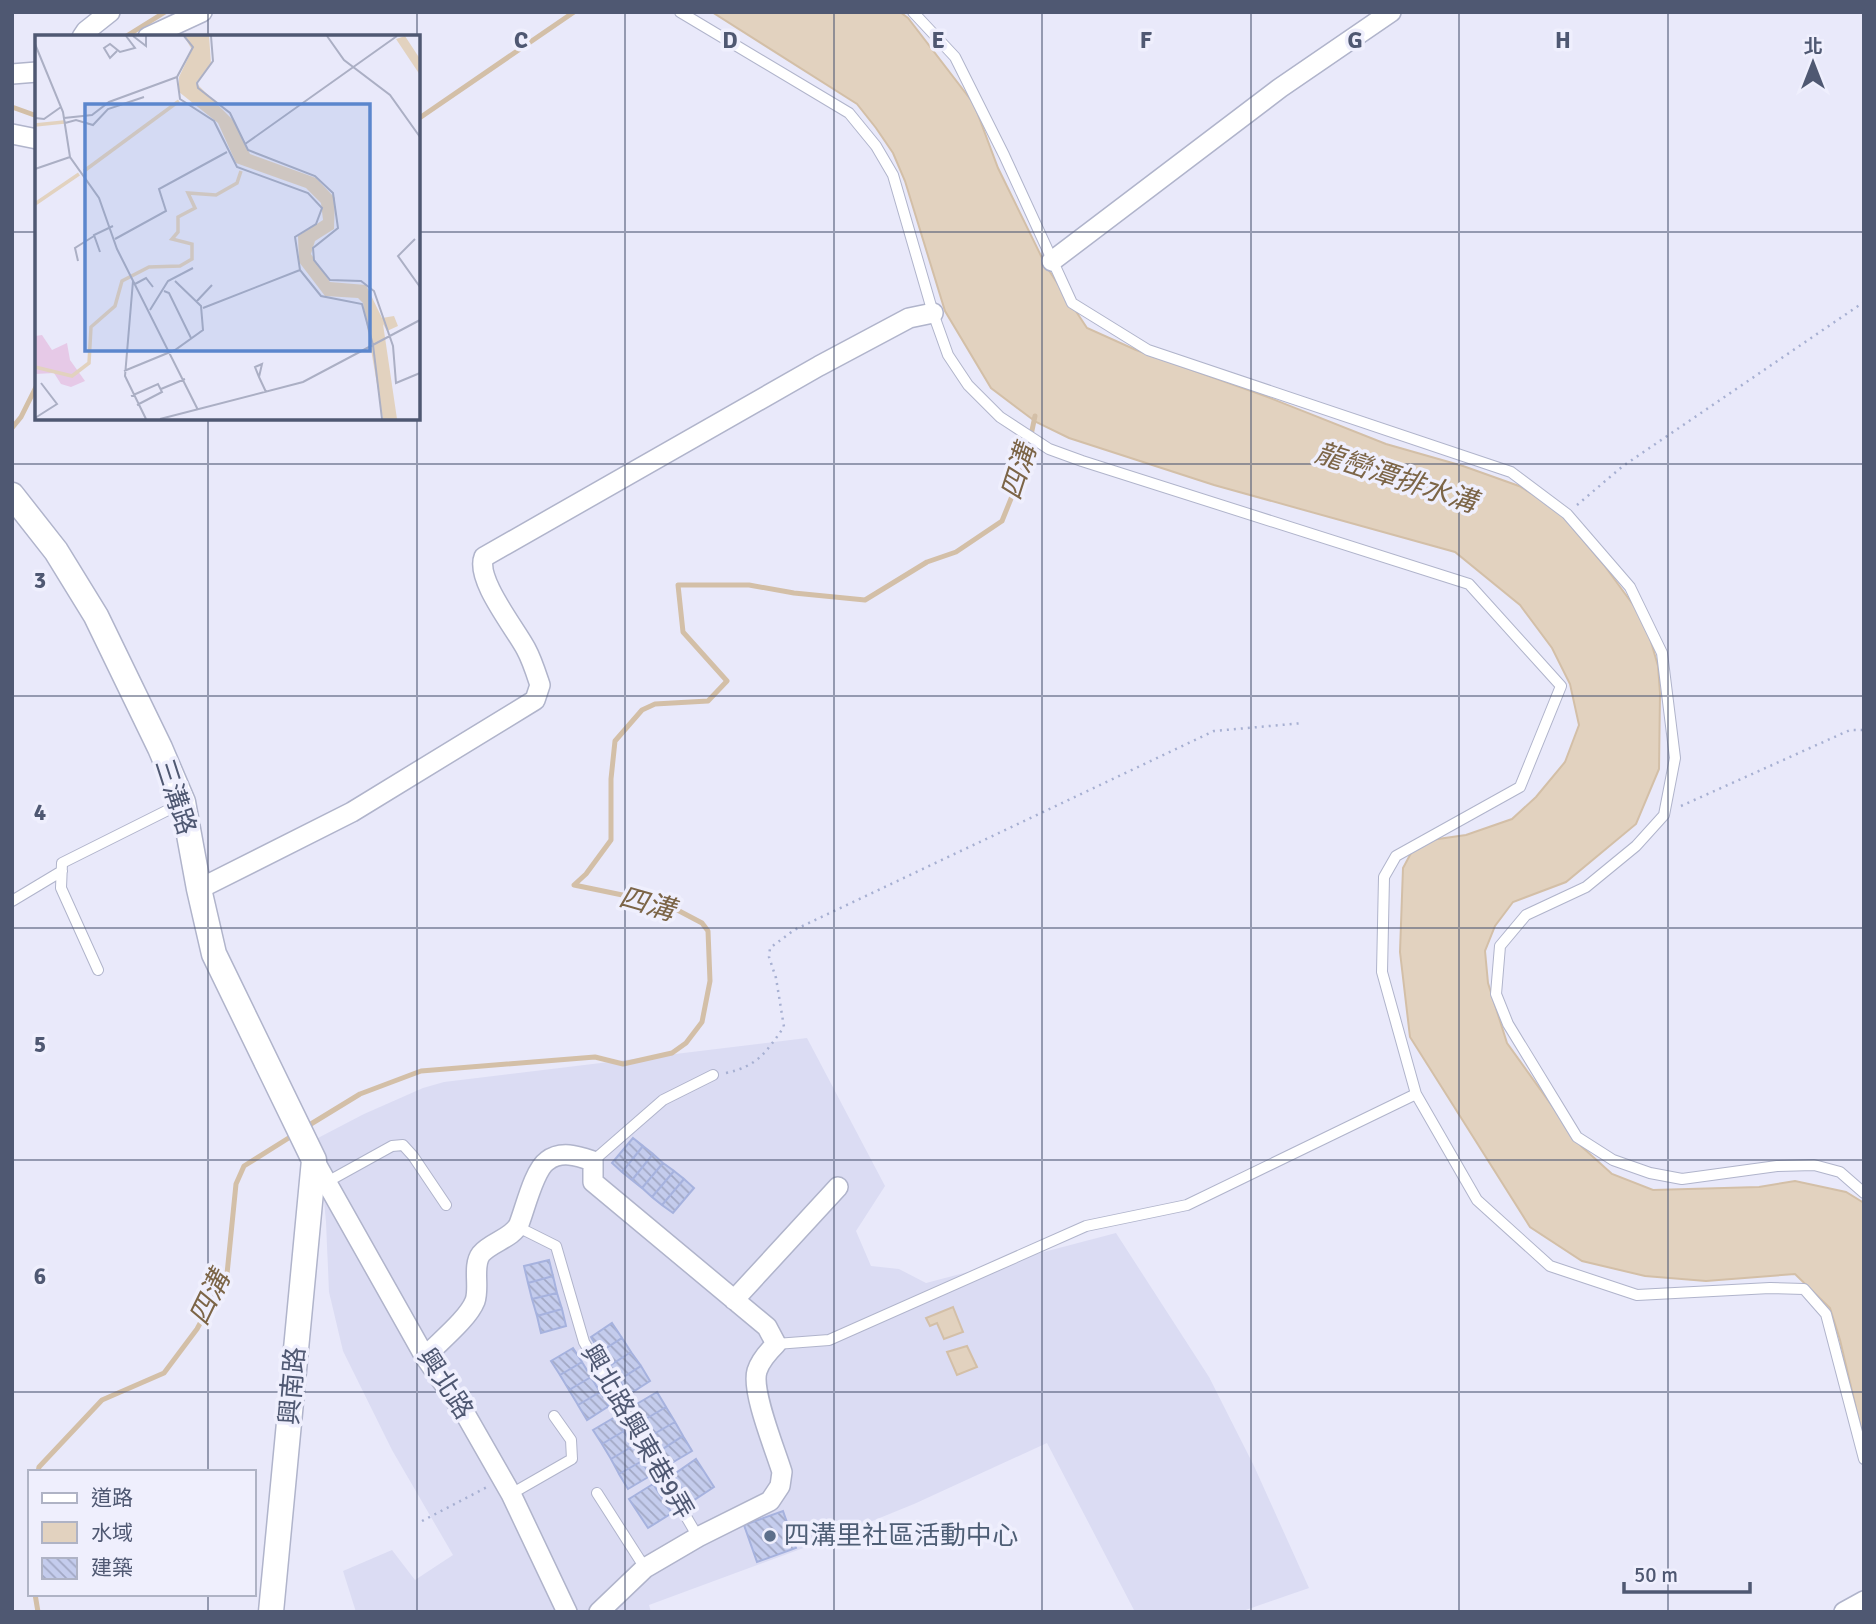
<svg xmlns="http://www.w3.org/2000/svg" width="1876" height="1624" font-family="Signika,'Noto Sans TC',sans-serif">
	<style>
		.residential { fill: #dbdcf3 }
		.water { fill: #e2d2bf; stroke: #d3bfa7; stroke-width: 2 }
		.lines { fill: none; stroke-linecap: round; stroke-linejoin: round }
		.stream { stroke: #d3bfa7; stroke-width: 5 }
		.building { fill: url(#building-back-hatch); stroke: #a6b2de; stroke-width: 2 }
		.service-casing { stroke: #b0b4cb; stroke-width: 12 }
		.minor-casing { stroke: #b0b4cb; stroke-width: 22 }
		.tertiary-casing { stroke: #b0b4cb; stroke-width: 27 }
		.path { stroke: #a7b0d2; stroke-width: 2.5; stroke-dasharray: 2 5; stroke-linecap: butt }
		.service { stroke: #fff; stroke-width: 10 }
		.minor { stroke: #fff; stroke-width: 19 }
		.tertiary { stroke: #fff; stroke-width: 24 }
		.grid { fill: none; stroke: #4f5872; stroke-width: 2; stroke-opacity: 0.55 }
		.service-dot { fill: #5c6f8a; stroke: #efeffd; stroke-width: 2.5 }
		.labels { text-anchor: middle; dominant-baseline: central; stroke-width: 7; stroke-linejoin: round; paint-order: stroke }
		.street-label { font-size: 26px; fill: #4f5872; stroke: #efeffd }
		.service-label { font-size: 26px; fill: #4e5e75; stroke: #efeffd; text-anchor: start }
		.water-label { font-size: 28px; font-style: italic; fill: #7c6547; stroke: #efeffd }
		.inset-river { fill: none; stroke: #e2d2bf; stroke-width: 3.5 }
		.inset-road { fill: none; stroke: #abafc4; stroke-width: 2 }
		.view { fill: #5b86cd; fill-opacity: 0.15; stroke: #5b86cd; stroke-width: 3.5 }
		.inset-edge { fill: none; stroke: #4f5872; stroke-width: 3.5 }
		.grid-label { font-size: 23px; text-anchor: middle; font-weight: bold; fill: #4f5872; stroke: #efeffd; stroke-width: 7; stroke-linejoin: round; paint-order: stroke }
	</style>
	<defs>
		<pattern id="building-back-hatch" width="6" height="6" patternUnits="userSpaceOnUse" patternTransform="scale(1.75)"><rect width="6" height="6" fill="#c4cced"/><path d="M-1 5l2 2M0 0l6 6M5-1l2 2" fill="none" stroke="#a2a8c4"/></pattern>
	</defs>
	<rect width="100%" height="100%" fill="#e9e9fa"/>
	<path class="residential" d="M807 1038 885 1186 856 1231 871 1266 899 1269 926 1283 1116 1233 1209 1377 1254 1466 1309 1588 1240 1612H1135L1047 1443 914 1504 828 1539 649 1605 651 1612H356L343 1571 392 1550 415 1580 453 1555 392 1450 343 1351 329 1292 326 1222 318 1138 364 1114 423 1088 444 1082Z"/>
	<path class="water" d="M712 12H900L908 18 974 104 998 168 1046 266 1087 328 1136 350 1265 396 1386 444 1463 466 1519 486 1556 508 1604 565 1645 621 1658 666 1660 693 1659 769 1636 824 1566 882 1513 902 1495 926 1485 951 1488 983 1507 1043 1581 1146 1612 1174 1653 1190 1759 1187 1795 1181 1846 1192 1864 1203V1442L1840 1340 1830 1308 1795 1274 1706 1281 1645 1276 1582 1261 1530 1227 1410 1037 1400 952 1403 868 1417 842 1466 835 1512 819 1536 797 1565 762 1579 725 1570 684 1552 648 1520 605 1455 552 1214 485 1069 438 1036 422 991 388 945 311 905 181 893 153 876 128 857 104Z
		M953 1307 963 1332 944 1339 937 1323 930 1326 926 1318Z
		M967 1346 977 1367 957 1375 947 1352Z"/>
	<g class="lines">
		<path class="stream" d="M125 37 165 12
			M12 107 37 116
			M418 119 574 12
			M12 428 21 417 37 385
			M306 1127 360 1094 421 1071 595 1057 623 1064 672 1053 686 1043 702 1022 710 981 708 931 702 923 666 904 574 885 586 874 611 840V779L615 741 642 710 655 704 708 701 727 681 683 632 678 585H749L794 593 865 600 927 562 956 552 1002 521 1025 464 1035 416
			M38 1472 39 1467 102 1400 164 1373 197 1329 227 1274 236 1184 244 1166 295 1134
			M35 1594 38 1612"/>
	</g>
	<path class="building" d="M633 1138 643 1146 622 1172 612 1163Z
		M643 1146 653 1154 632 1180 622 1172Z
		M653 1154 663 1163 642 1188 632 1180Z
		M663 1163 674 1171 652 1197 642 1188Z
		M674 1171 684 1179 662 1205 652 1197Z
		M684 1179 694 1188 673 1213 662 1205Z
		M549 1260 553 1276 528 1283 524 1266Z
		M553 1276 557 1293 532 1299 528 1283Z
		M557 1293 562 1309 537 1316 532 1299Z
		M562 1309 566 1326 541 1333 537 1316Z
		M612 1323 622 1338 600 1352 591 1337Z
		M622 1338 631 1352 609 1366 600 1352Z
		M573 1348 582 1362 560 1375 551 1361Z
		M631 1352 641 1366 619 1380 609 1366Z
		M582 1362 591 1377 569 1390 560 1375Z
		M641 1366 650 1381 628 1395 619 1380Z
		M591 1377 600 1392 578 1405 569 1390Z
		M600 1392 609 1406 587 1420 578 1405Z
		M657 1392 666 1407 644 1420 635 1405Z
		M666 1407 675 1422 652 1435 644 1420Z
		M615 1417 624 1431 602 1444 593 1430Z
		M675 1422 683 1436 661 1450 652 1435Z
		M624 1431 633 1446 611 1459 602 1444Z
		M683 1436 692 1451 670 1464 661 1450Z
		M633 1446 642 1461 619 1474 611 1459Z
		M696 1459 714 1487 691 1502 673 1475Z
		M642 1461 650 1476 628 1489 619 1474Z
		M653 1484 672 1513 648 1528 629 1499Z
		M783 1511 796 1548 757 1562 744 1525Z"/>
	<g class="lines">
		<g class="service-casing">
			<path id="service" d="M680 12 849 113 876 146 893 175 933 313 948 355 968 385 1000 417 1049 449 1082 461 1469 584 1561 686 1520 787 1396 856 1384 877 1382 972 1416 1094 1477 1200 1550 1266 1637 1295 1770 1288 1804 1289 1826 1314 1864 1459
				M913 12 955 57 1004 155 1072 303 1148 350 1511 472 1567 514 1630 587 1662 653 1675 758 1664 815 1636 846 1586 887 1526 915 1500 946 1496 994 1508 1024 1577 1137 1613 1160 1650 1173 1682 1179 1777 1166 1814 1165 1840 1172 1864 1193
				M12 901 62 871
				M98 970 61 888 62 863 182 803
				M593 1161 663 1100 713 1075
				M327 1182 392 1146 403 1145 413 1156 446 1205
				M518 1227 556 1246 584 1342 698 1537
				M776 1344 829 1340 1086 1226 1187 1205 1416 1094
				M597 1493 645 1568
				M511 1494 572 1459 571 1440 554 1416"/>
		</g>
		<g class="minor-casing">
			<path id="minor" d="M82 37 86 31 110 12
				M148 37 202 12
				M12 74 37 72
				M12 134 37 139
				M1052 261 1280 88 1391 12
				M199 889 352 812 535 700 540 685C536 673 532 660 526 649 515 628 475 579 484 557L819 366 909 318 933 313
				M314 1160 425 1357 467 1417 511 1494 567 1612
				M734 1300 838 1187
				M425 1357C439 1342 468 1319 475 1301 480 1287 472 1266 481 1254 491 1242 513 1238 519 1224 525 1209 534 1170 547 1161 561 1150 578 1156 593 1161V1182L767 1327 776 1344C768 1352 760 1361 757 1371 751 1391 775 1449 782 1472L780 1486 770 1501 698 1537 645 1568 599 1612
				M1844 1612 1864 1601"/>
		</g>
		<g class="tertiary-casing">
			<path id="tertiary" d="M12 495 56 551 96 616 160 748 183 802 199 889 214 954 314 1160 271 1612"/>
		</g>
		<path class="path" d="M1577 505 1623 466 1864 302
			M1681 806 1850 730H1864
			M726 1073C758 1066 766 1052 784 1027L776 978 769 957 770 948 794 930 1214 731 1303 723
			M422 1521 487 1487"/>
		<use href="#service" class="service"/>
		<use href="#minor" class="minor"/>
		<use href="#tertiary" class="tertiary"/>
	</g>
	<path class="grid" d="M208 12V37M417 12V37M625 12V1612M834 12V1612M1042 12V1612M1251 12V1612M1459 12V1612M1668 12V1612M12 232H37M418 232H1864M208 418V1472M417 418V1612M12 464H1864M12 696H1864M12 928H1864M12 1160H1864M12 1392H1864M208 1594V1612"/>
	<circle class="service-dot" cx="770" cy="1536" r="7"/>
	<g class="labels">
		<g class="street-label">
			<text transform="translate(175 797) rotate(72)">三溝路</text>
			<text transform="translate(445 1384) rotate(57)">興北路</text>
			<text transform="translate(293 1386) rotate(-85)">興南路</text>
			<text transform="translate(637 1432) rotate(60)">興北路興東巷9弄</text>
		</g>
		<g class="service-label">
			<text x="784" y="1536">四溝里社區活動中心</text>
		</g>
		<g class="water-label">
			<text transform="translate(1019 472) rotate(-72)">四溝</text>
			<text transform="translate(1396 478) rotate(18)">龍巒潭排水溝</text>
			<text transform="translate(647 904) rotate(16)">四溝</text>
			<text transform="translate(210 1298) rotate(-64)">四溝</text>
		</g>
	</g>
	<g transform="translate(35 35)">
		<rect width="385" height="385" fill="#e9e9fa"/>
		<path d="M7 300 17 315 32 308 35 325 50 346 36 352 26 349 19 338 0 339V301Z" fill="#e6c9e7"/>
		<path d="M149 1H174L176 28 161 48 198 85 215 119 281 143 300 163 299 194 280 206 276 219 295 247 331 250 347 283 359 281 363 291 352 296 348 289 362 384H348L328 268 323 263 290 261 264 227 263 201 288 185 286 168 271 153 201 128 183 88 144 57V42L157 15ZM370 1 385 24V40L361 4Z" fill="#e2d2bf"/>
		<path class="inset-river" d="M0 90 29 87M49 136 144 66M0 169 44 139M0 332 37 341 54 328 56 292 80 271 87 246 114 232 145 231 157 224V209L137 204 143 197V182L160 173 153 158 181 160 202 148 206 136"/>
		<path class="inset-road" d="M98 1 111 11V1M149 1 158 12 142 42 145 64 179 86 202 132 273 158 287 173 281 189 260 202 265 235 286 261 327 269 338 310 347 384M176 1 178 26 162 48 163 53 195 78 213 115 280 141 298 158 303 193 278 213 279 225 295 245 326 246 339 256 358 311 361 348 385 338M292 1 309 25 355 60 385 102M0 9 28 77 35 122 64 163 82 214 163 375M82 16 75 23 69 13 75 9 85 17 100 13 91 1M0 83 9 84 26 72M29 83 57 80 74 67 142 42M30 88 41 85 58 90 73 74 109 62M210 109 362 1M0 134 35 122M80 204 131 176 124 154 192 117M380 204 363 221 385 252M65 217 59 200 78 191M43 226 40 213 59 201M98 246 90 341 111 384M100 249 111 243 118 252M129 256 134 258 156 303M161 267 177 250M168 273 265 235M115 275 133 246 158 233M89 336 140 315 168 295 166 271 140 246M224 342 227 329 220 332 224 342 231 357M126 354 150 344M96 361 123 349 127 357 102 370M0 383 22 369 6 348M125 384 268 347 385 285"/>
		<path class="view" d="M50 69H335V316H50Z"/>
		<rect width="385" height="385" class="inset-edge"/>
	</g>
	<g class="grid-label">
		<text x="521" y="48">C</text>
		<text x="730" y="48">D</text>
		<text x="938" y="48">E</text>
		<text x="1146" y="48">F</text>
		<text x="1355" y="48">G</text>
		<text x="1563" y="48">H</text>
		<text x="40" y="588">3</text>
		<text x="40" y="820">4</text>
		<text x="40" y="1052">5</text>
		<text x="40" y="1284">6</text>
	</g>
	<rect width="1876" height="1624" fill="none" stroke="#4f5872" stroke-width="28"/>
	<rect x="28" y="1470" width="228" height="126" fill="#efeffd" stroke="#afb3c5" stroke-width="2"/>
	<rect x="42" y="1493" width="35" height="10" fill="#ffffff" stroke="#afb3c5" stroke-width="2"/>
	<text x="91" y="1505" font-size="21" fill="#4f5872">道路</text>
	<rect x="42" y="1522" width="35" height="21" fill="#e2d2bf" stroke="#afb3c5" stroke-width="2"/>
	<text x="91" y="1540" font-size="21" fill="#4f5872">水域</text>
	<rect x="42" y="1558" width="35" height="21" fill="url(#building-back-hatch)" stroke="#afb3c5" stroke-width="2"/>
	<text x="91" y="1575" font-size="21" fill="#4f5872">建築</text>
	<g transform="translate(1813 63)" stroke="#efeffd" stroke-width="5" paint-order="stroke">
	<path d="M0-5L12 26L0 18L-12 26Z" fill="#4f5872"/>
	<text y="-10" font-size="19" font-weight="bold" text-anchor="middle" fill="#4f5872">北</text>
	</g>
	<path d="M1624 1582v10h126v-10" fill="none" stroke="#4f5872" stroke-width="3.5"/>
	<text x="1634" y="1582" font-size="21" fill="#4f5872" stroke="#efeffd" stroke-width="5" paint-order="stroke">50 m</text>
</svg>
